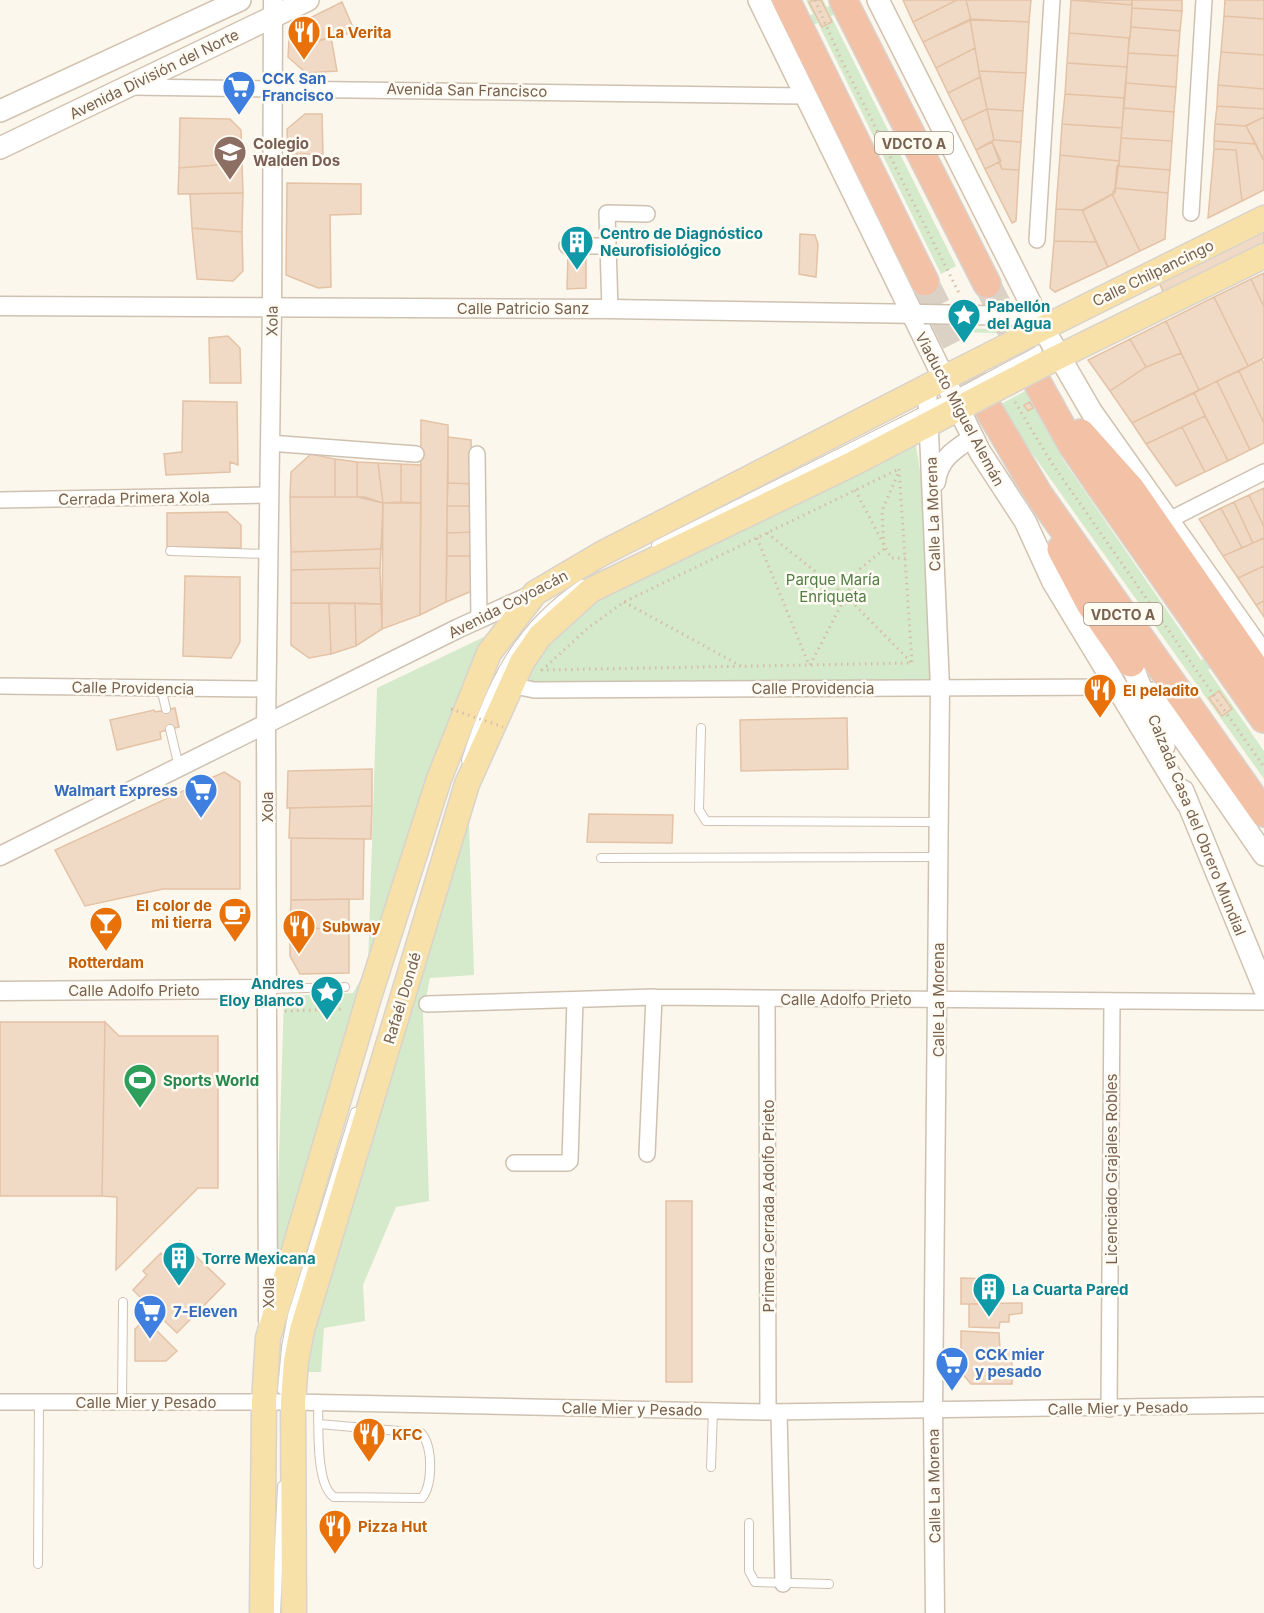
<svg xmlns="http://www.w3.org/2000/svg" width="1264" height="1613" font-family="Inter,sans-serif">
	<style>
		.green { fill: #d4eaca }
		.building { fill: #f1dac5; stroke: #e3c2a6; stroke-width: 1.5 }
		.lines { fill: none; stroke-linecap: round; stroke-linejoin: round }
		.motorway-tunnel { stroke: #dbd2c5; stroke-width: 27; stroke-dasharray: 27 14; stroke-linecap: butt }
		.service-casing { stroke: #cfc1b1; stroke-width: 10 }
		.minor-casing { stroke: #cfc1b1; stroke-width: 18 }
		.tertiary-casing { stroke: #cfc1b1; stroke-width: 21 }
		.secondary-casing { stroke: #d2c2af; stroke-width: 24 }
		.primary-casing { stroke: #d9d3ce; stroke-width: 27 }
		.motorway-casing { stroke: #d9d3ce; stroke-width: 30 }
		.path { stroke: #d6bea7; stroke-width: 3; stroke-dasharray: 1.5 4.5; stroke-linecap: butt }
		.service { stroke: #fff; stroke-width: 8 }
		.minor { stroke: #fff; stroke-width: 15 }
		.tertiary { stroke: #fff; stroke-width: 18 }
		.secondary { stroke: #fff; stroke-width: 21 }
		.primary { stroke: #f7e1a8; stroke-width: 24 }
		.motorway { stroke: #f3c1a6; stroke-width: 27 }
		.service-bridge-casing { stroke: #cfc1b1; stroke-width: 10; stroke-linecap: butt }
		.tertiary-bridge-casing { stroke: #cfc1b1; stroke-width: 21; stroke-linecap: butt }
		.primary-bridge-casing { stroke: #d9d3ce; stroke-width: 27; stroke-linecap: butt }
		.path-bridge { stroke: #d6bea7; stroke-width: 3; stroke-dasharray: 1.5 4.5; stroke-linecap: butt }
		.service-bridge { stroke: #fff; stroke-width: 8 }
		.tertiary-bridge { stroke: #fff; stroke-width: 18 }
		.primary-bridge { stroke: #f7e1a8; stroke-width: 24 }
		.labels { text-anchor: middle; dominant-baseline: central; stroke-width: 5; stroke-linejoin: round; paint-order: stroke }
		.shield { fill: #fefbf3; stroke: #a08f80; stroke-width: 1.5 }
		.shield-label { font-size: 14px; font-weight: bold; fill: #78614f }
		.food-label { font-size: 15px; font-weight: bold; fill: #c56008; stroke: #fefbf3; text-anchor: start }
		.street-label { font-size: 15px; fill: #78614f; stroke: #fefbf3 }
		.shop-label { font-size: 15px; font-weight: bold; fill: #366cbe; stroke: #fefbf3; text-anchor: start }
		.education-label { font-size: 15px; font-weight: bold; fill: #785e54; stroke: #fefbf3; text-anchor: start }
		.culture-label { font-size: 15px; font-weight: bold; fill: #0d838f; stroke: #fefbf3; text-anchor: start }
		.park-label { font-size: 15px; fill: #527d47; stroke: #fefbf3 }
		.leisure-label { font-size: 15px; font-weight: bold; fill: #27864d; stroke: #fefbf3; text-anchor: start }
	</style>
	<rect width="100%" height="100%" fill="#fcf7ec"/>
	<path class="green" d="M806 0H823L827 7 831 6 835 14 831 16 956 266 941 274 818 23 813 25 809 16 813 14Z
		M953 328 1001 329 998 333 957 332Z
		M1025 391 1064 461 1201 660 1204 659 1211 668 1208 670 1264 751V779L1017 432 1001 404Z
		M915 440 923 489 935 684 520 683 540 651 611 587Z
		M484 637 360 1004 275 1289 284 996 353 993 368 966 377 688Z
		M468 793 474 975 430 978 423 1013 429 1201 396 1207 363 1285 365 1321 324 1328 321 1372H302Z"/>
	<path class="building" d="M813 0H821L832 22 822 27 809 2Z
		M903 0H957L913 22Z
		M957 0H966L971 20 923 42 913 22Z
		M966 0H1031L1029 22 971 20Z
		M1071 0 1132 5 1130 38 1069 33Z
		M1072 0H1132L1131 5Z
		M1132 0H1182V11L1132 8Z
		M1225 0H1264V19L1224 16Z
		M342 2 355 32 302 45 289 40 288 29Z
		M1132 8 1182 11 1180 31 1131 27Z
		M1224 16 1264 19V55L1221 52Z
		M970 19 1029 22 1026 73 979 71Z
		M970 19 975 48 936 68 923 42Z
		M1131 27 1180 31 1178 56 1128 53Z
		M1069 33 1129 38 1127 67 1067 63Z
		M331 37 337 71 306 73 288 57 289 40 302 45Z
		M975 48 980 77 948 93 936 68Z
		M1221 52 1264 55V89L1218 85Z
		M1128 53 1178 56 1176 87 1126 83Z
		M1067 63 1127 67 1124 98 1065 94Z
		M979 71 1026 73 1023 111 987 109Z
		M980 77 987 109 962 121 948 93Z
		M1126 83 1176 87 1174 112 1124 108Z
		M1218 85 1264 89V109L1217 106Z
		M1065 94 1124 98 1122 128 1062 124Z
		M1217 106 1264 109V117L1245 126 1215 124Z
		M1124 108 1174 112 1172 141 1121 138Z
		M987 109 1023 111 1021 142 994 140Z
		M987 109 994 140 976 150 962 121Z
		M305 114H322L323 154H288L287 129Z
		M1264 117V161L1246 126Z
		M180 118 230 119 241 130 242 163 179 168Z
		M1062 124 1122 128 1119 161 1060 155Z
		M1215 124 1246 126 1256 144 1214 141Z
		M1121 138 1172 141 1170 170 1119 166Z
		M994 140 1021 142 1019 170 1002 169 992 142Z
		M1214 141 1256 144 1264 161V190L1242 201 1236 150 1214 149Z
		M992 142 1001 161 985 169 976 150Z
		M1214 149 1236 150 1242 201 1208 218Z
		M1060 155 1119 161 1115 193 1084 210 1056 209Z
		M999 162 1002 169 1019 170 1016 221 1012 223 985 169Z
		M242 163 243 193 178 194 179 168Z
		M1117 166 1170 170 1168 193 1115 188Z
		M287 183 361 184V214L330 215 331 287 318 288 286 275Z
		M1115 188 1168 193 1165 239 1140 251 1112 194Z
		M243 193 242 232 192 228 190 194Z
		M1112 194 1140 251 1108 267 1082 210Z
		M1056 209 1082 210 1096 242 1054 241Z
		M192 228 242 232 243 271 233 281 197 279Z
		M1264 229V248L1165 296 1158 280Z
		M800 234 815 235 818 244 816 277 799 274Z
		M1054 241 1096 242 1108 267 1055 292 1050 288Z
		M568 253 586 254V288L567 289Z
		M1264 273V307L1251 279Z
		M1251 279 1264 307V358L1248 366 1214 297Z
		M1214 297 1248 366 1199 390 1166 321Z
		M1166 321 1181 353 1146 367 1130 339Z
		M228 336 240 348 241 383H210L209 338Z
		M1130 339 1146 367 1110 391 1088 360Z
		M1181 353 1199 390 1132 423 1110 391 1146 367Z
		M1262 359 1264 364V423L1239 371Z
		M1239 371 1264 423V443L1250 450 1217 381Z
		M1217 381 1250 450 1228 461 1194 393Z
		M1194 393 1205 416 1146 444 1132 423Z
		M183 401 237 402 238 465 230 462V472L166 475 164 454 182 452Z
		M1030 402 1033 408 1028 411 1024 405Z
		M1205 416 1228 461 1205 472 1182 427Z
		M421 420 448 425V437L446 602 420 615Z
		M1182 427 1205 472 1176 486 1146 444Z
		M448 437 471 440 472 484 448 483Z
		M311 454 335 459V497H290L291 472Z
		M335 459 357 462V497H335Z
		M357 462 378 463 383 503 357 497Z
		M378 463 401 464V502L383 503Z
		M401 464 421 465V503L401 502Z
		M448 483 472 484 473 506H447Z
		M1264 488V527L1249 495Z
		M1249 495 1264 527V538L1253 543 1234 502Z
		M290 497H365L383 503 381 549 291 552Z
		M1234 502 1253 543 1242 548 1221 508Z
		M383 503H421L420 615 382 629Z
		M447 506H473V532L447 533Z
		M1221 508 1242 548 1223 556 1199 519Z
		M227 512 241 525V548L167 547V513Z
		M473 532V556H447V533Z
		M1264 538V566L1238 578 1223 556Z
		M381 549 380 568 291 570V552Z
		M447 556H473L474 590 446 602Z
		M1264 566V601L1256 605 1238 578Z
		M380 568 381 604 291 603V570Z
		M185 576 240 577V642L231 658 183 656Z
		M1264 601V617L1256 605Z
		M291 603H329L331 654 309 658 291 645Z
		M329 603H355L356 646 331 654Z
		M355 603 381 604 382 629 356 646Z
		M1219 691 1232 709 1222 716 1209 698Z
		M175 708 179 727 160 732 161 739 117 750 110 720 154 710 155 712Z
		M847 718 848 769 741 771 740 720Z
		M372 769V806L287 808 288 771Z
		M224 772 240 782V889H163L85 906 55 850Z
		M372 806 371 839 289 838 290 808Z
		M589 814 673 815 672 843 587 842Z
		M291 838 364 839 363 899 291 900Z
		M349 899V929L290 928 291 900Z
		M290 928 349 929V973L300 974 290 956Z
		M0 1022H105L102 1196H0Z
		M105 1022 119 1036H218V1188H198L116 1270 117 1197 102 1196Z
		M666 1201H692V1382H666Z
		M180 1241 225 1284 177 1333 133 1290 147 1275 143 1271 161 1253 165 1257Z
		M961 1278 989 1279V1291H994L993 1304H961Z
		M1022 1303V1313L1009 1315V1322H1000L999 1328 969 1327V1304Z
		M145 1319 177 1351 166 1361H135V1329Z
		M961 1331 999 1333 1000 1349 1012 1350V1384H971L961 1372Z"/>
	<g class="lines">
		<path class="motorway-tunnel" d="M925 282 989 410
			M987 284 1028 364"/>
		<g class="service-casing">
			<path id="service" d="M656 545 951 397
				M170 551 267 554
				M161 688 166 709
				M701 728 699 810 706 821 938 822
				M170 729 179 767
				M466 760C490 687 515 628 582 584
				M601 858 938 857
				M269 989 345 987
				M282 1390 286 1347 292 1316 355 1112
				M122 1402 123 1302
				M318 1402C319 1424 315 1485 334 1497L422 1498C433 1484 433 1446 421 1433L319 1424
				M711 1467 713 1411
				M749 1523V1571L755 1582 829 1584
				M38 1564 39 1402
				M276 1613 282 1486"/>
		</g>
		<g class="minor-casing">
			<path id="minor" d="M132 87 805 96
				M1191 213 1204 0
				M1037 240 1052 0
				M567 246H608
				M610 309 607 213 647 214
				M269 443 416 454
				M477 454 479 619
				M0 500 268 495
				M1169 520 1264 472
				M510 685 534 690 1116 687
				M0 686 267 689
				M767 999 768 1412
				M427 1004 654 997 1264 1002
				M647 1154 654 997
				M514 1163H568L570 1161 575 1000
				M0 1402H293L768 1412 1264 1405
				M1109 1409 1112 1001
				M779 1412 783 1584"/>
		</g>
		<g class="tertiary-casing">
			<path id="tertiary" d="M0 306 610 309 924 314
				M927 387 940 687 933 1409 935 1613
				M936 482C939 459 954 450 972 438
				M0 856 459 628 534 594
				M0 991 268 989
				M268 1321 266 724 272 307 273 0"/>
		</g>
		<g class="secondary-casing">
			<path id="secondary" d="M759 0 980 452 1025 521 1053 582 1187 803
				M878 0 1043 328 1091 411 1264 656
				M0 111 240 0
				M0 148 308 0
				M1131 663 1164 746
				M1152 693 1264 855
				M1183 791 1264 988"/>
		</g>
		<g class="primary-casing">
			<path id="primary" d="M1029 335 1264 218
				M1044 364 1264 256
				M262 1613 264 1402 268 1338 369 997 439 779 489 653 535 593 601 554 954 373
				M294 1613 293 1402 296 1361 302 1330 467 784 522 662 540 636 591 590 854 463 969 403"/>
		</g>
		<g class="motorway-casing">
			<path id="motorway" d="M786 0 925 282
				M843 0 987 284
				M1038 384 1072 445 1100 486 1264 719
				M989 410 1039 495 1264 813
				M1081 433 1131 489 1264 681
				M1061 549 1090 604 1131 663"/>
		</g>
		<path class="path" d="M815 0 840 57 960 295
			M1015 402 1051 462 1264 767
			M899 469 912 663 542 670 588 628 624 602Z
			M855 490 891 558H905
			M767 533 846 596 912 663
			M757 538 809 665
			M624 602 741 666
			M810 665 860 569 884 549 882 511 899 471
			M285 1011 344 1009"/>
		<use href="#service" class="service"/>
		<use href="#minor" class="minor"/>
		<use href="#tertiary" class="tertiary"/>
		<use href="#secondary" class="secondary"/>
		<use href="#primary" class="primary"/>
		<use href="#motorway" class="motorway"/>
		<g class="service-bridge-casing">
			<path id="service-bridge" d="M962 391 1037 351"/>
		</g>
		<g class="tertiary-bridge-casing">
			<path id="tertiary-bridge" d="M924 314 1019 316"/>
		</g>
		<g class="primary-bridge-casing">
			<path id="primary-bridge" d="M954 373 1029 335
				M969 403 1044 364"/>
		</g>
		<path class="path-bridge" d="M451 709 503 727"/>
		<use href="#service-bridge" class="service-bridge"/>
		<use href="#tertiary-bridge" class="tertiary-bridge"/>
		<use href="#primary-bridge" class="primary-bridge"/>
	</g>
	<defs>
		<g id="restaurant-pin" transform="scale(1.725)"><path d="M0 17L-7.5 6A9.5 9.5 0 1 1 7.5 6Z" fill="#e8710a" stroke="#fefbf3"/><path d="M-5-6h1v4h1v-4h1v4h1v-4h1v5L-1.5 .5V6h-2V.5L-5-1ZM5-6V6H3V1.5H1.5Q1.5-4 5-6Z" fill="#fff"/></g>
		<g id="supermarket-pin" transform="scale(1.725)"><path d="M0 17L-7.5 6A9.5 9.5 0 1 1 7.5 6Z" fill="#3f7fe0" stroke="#fefbf3"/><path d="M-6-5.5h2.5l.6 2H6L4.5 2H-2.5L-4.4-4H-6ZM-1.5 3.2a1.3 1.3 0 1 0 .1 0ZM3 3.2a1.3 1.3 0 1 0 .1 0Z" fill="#fff"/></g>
		<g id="school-pin" transform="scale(1.725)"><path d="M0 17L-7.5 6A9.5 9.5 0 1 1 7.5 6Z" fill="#8d6e63" stroke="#fefbf3"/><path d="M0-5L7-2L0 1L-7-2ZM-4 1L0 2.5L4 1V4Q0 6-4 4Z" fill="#fff"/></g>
		<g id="building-pin" transform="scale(1.725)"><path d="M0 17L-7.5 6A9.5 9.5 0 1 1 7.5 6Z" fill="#0f9aa8" stroke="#fefbf3"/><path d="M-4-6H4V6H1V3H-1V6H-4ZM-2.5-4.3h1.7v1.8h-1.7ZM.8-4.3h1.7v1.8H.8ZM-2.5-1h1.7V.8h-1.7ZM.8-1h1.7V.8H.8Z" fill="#fff"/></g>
		<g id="sight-pin" transform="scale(1.725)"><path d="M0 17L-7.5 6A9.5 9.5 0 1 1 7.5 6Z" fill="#0f9aa8" stroke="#fefbf3"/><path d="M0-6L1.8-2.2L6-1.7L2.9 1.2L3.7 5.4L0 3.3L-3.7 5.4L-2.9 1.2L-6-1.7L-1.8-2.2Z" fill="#fff"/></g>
		<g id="cafe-pin" transform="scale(1.725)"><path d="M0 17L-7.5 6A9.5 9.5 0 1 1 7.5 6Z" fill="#e8710a" stroke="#fefbf3"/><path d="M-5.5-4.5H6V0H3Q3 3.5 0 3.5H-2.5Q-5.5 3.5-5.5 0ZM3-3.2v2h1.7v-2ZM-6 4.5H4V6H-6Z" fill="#fff"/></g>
		<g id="bar-pin" transform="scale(1.725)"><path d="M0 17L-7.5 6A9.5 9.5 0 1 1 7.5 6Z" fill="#e8710a" stroke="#fefbf3"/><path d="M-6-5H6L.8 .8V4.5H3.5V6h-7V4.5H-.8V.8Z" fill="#fff"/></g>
		<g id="stadium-pin" transform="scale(1.725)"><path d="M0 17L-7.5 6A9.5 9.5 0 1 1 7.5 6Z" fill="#2e9e5b" stroke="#fefbf3"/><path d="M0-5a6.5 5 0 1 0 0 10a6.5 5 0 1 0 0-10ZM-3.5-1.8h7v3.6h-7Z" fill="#fff"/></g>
	</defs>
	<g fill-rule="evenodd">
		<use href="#restaurant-pin" x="304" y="32"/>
		<use href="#supermarket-pin" x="239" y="87"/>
		<use href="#school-pin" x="230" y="152"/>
		<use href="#building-pin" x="577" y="242"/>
		<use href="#sight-pin" x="964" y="315"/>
		<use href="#restaurant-pin" x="1100" y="690"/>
		<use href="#supermarket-pin" x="201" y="790"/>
		<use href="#cafe-pin" x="235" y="914"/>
		<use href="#bar-pin" x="106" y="923"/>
		<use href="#restaurant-pin" x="299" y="926"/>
		<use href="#sight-pin" x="327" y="992"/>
		<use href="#stadium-pin" x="140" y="1080"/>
		<use href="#building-pin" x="179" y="1258"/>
		<use href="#building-pin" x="989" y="1289"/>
		<use href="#supermarket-pin" x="150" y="1311"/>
		<use href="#supermarket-pin" x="952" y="1363"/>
		<use href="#restaurant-pin" x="369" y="1434"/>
		<use href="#restaurant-pin" x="335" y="1526"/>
	</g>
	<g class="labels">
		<g class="shield">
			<rect x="875" y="132" width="78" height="22" rx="4.5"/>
			<rect x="1084" y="603" width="78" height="22" rx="4.5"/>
		</g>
		<g class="shield-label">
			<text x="914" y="143">VDCTO A</text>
			<text x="1123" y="614">VDCTO A</text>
		</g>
		<g class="food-label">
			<text x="327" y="32">La Verita</text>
			<text x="1123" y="690">El peladito</text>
			<text x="212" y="905" text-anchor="end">El color de<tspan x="212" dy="17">mi tierra</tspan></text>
			<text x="322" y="926">Subway</text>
			<text x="106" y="962" text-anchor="middle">Rotterdam</text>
			<text x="392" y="1434">KFC</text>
			<text x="358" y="1526">Pizza Hut</text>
		</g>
		<g class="street-label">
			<text transform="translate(154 74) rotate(-26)">Avenida División del Norte</text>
			<text transform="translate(467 90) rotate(1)">Avenida San Francisco</text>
			<text transform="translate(1153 273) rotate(-26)">Calle Chilpancingo</text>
			<text x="523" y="308">Calle Patricio Sanz</text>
			<text transform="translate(272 321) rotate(-89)">Xola</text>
			<text transform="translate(960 409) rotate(62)">Viaducto Miguel Alemán</text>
			<text transform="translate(134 498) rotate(-1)">Cerrada Primera Xola</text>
			<text transform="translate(933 514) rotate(-92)">Calle La Morena</text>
			<text transform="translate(508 604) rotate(-27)">Avenida Coyoacán</text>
			<text transform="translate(133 688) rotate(1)">Calle Providencia</text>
			<text x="813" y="688">Calle Providencia</text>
			<text transform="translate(267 807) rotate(-90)">Xola</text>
			<text transform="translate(1197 825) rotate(68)">Calzada Casa del Obrero Mundial</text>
			<text x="134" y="990">Calle Adolfo Prieto</text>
			<text transform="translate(402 998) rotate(-73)">Rafaél Dondé</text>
			<text x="846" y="999">Calle Adolfo Prieto</text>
			<text transform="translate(938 1000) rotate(-90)">Calle La Morena</text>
			<text transform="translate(1111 1169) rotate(-90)">Licenciado Grajales Robles</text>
			<text transform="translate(768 1206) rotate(-90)">Primera Cerrada Adolfo Prieto</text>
			<text transform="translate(268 1293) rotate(-90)">Xola</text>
			<text x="146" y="1402">Calle Mier y Pesado</text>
			<text transform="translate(1118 1408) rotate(-1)">Calle Mier y Pesado</text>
			<text transform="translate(632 1409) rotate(1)">Calle Mier y Pesado</text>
			<text transform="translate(934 1486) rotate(-91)">Calle La Morena</text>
		</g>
		<g class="shop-label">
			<text x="262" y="78">CCK San<tspan x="262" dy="17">Francisco</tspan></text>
			<text x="178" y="790" text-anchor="end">Walmart Express</text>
			<text x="173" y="1311">7-Eleven</text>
			<text x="975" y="1354">CCK mier<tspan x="975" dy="17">y pesado</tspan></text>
		</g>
		<g class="education-label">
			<text x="253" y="143">Colegio<tspan x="253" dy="17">Walden Dos</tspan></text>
		</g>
		<g class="culture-label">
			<text x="600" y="233">Centro de Diagnóstico<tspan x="600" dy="17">Neurofisiológico</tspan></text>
			<text x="987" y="306">Pabellón<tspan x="987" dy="17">del Agua</tspan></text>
			<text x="304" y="983" text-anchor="end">Andres<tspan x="304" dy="17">Eloy Blanco</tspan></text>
			<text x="202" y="1258">Torre Mexicana</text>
			<text x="1012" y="1289">La Cuarta Pared</text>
		</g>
		<g class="park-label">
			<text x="833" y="579">Parque María<tspan x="833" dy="17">Enriqueta</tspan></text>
		</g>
		<g class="leisure-label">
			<text x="163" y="1080">Sports World</text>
		</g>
	</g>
</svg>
